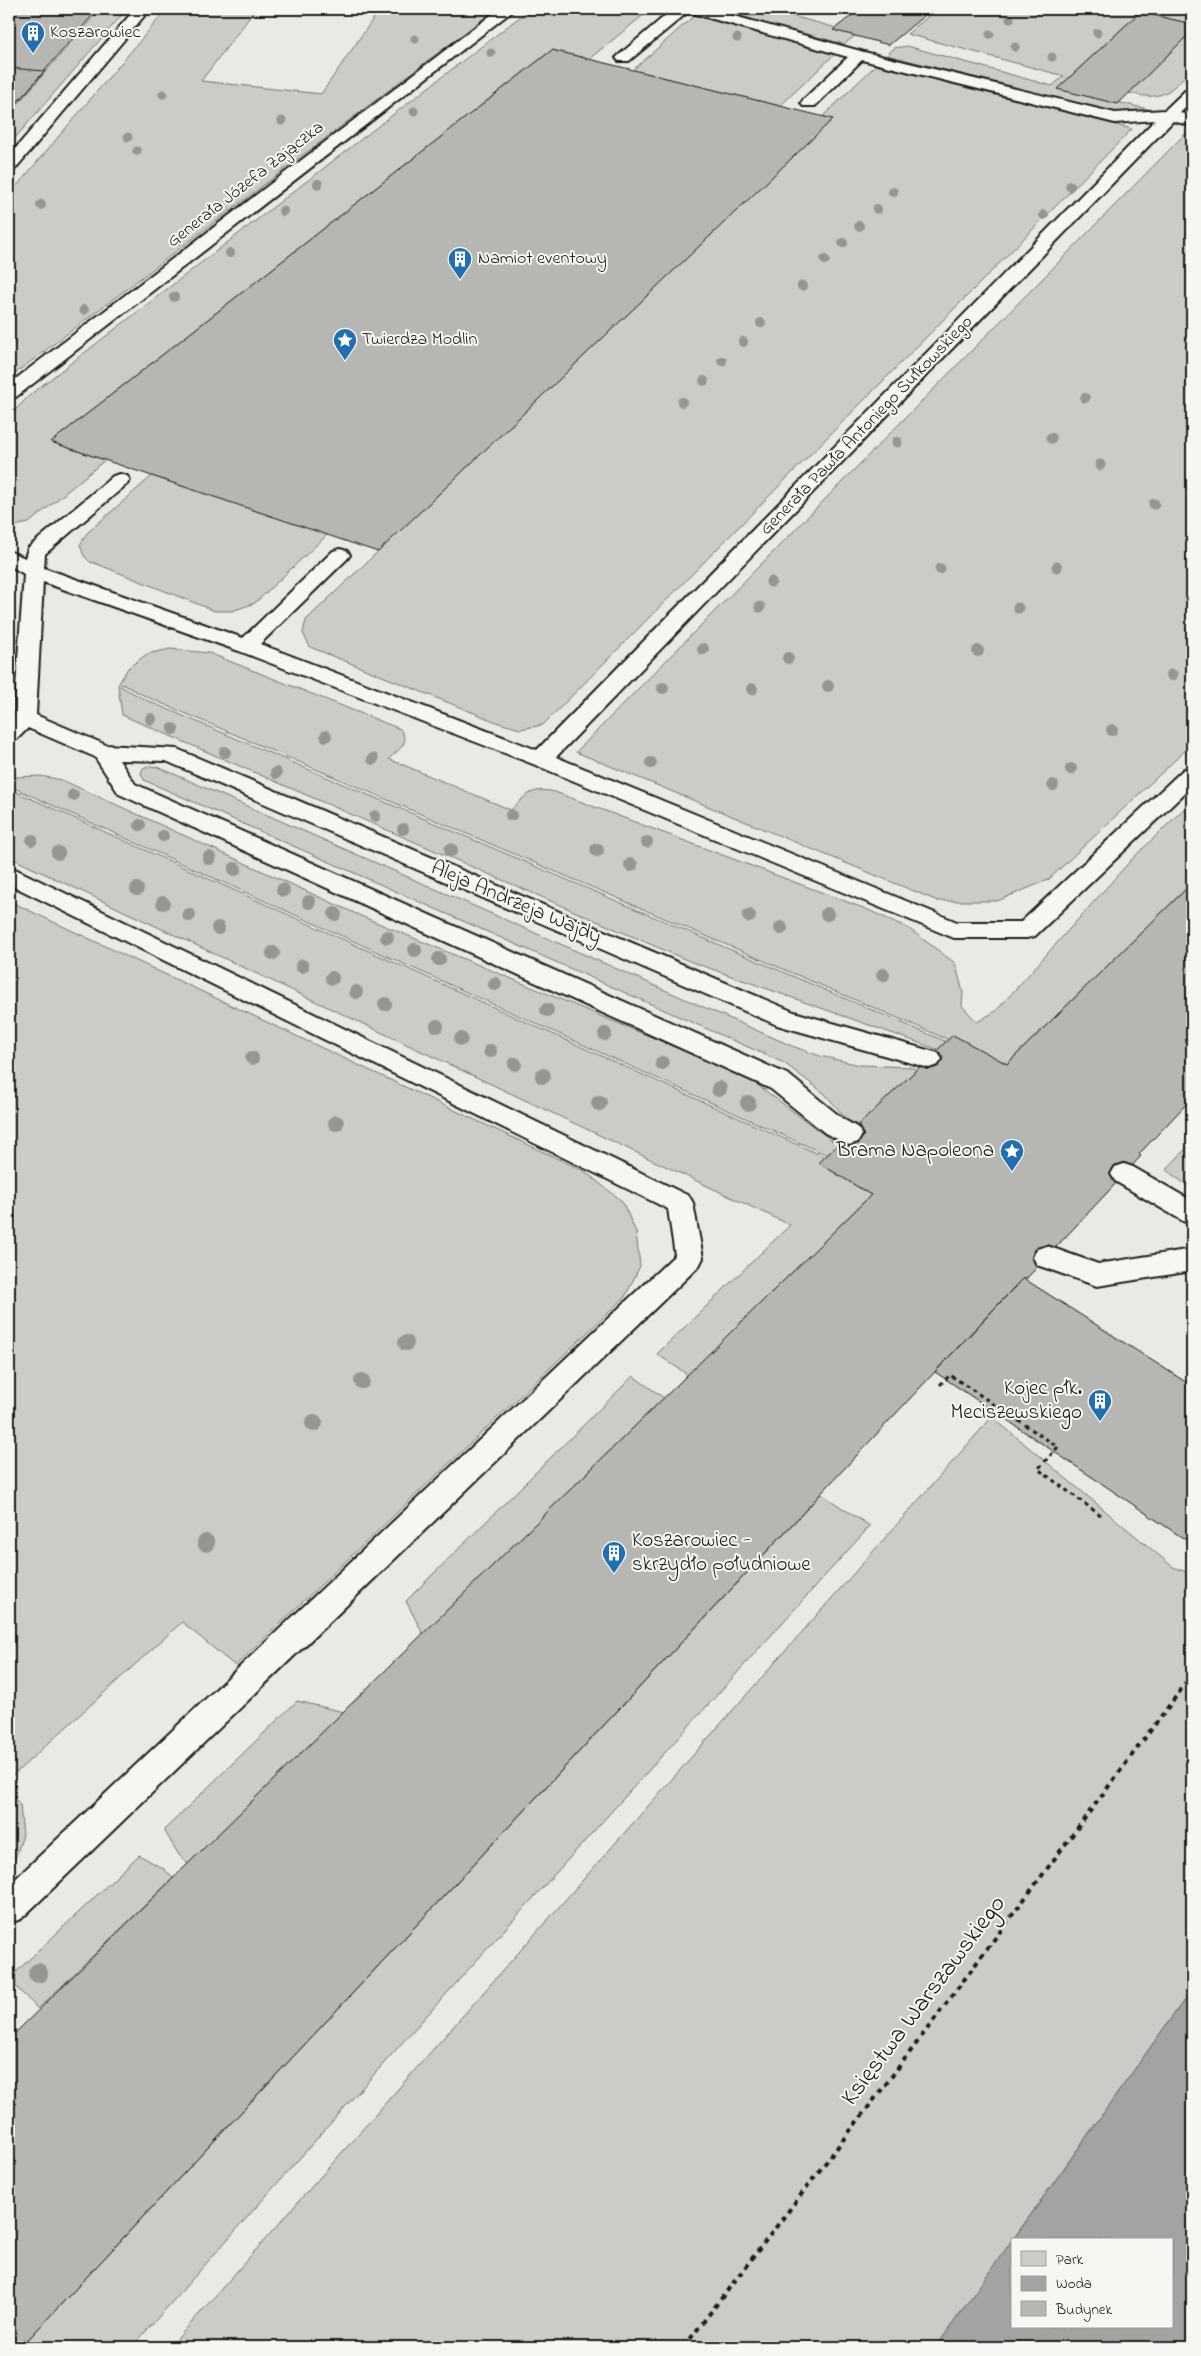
<svg xmlns="http://www.w3.org/2000/svg" width="1201" height="2356" font-family="'Indie Flower',sans-serif">
	<style>
		.green { fill: #cbcbc7; stroke: #747472 }
		.water { fill: #a3a3a1; stroke: #6d6d6c }
		.building { fill: #b6b6b3; stroke: #1c1c1c }
		.lines { fill: none; stroke-linecap: round; stroke-linejoin: round }
		.lane-casing { stroke: #1c1c1c; stroke-width: 4 }
		.path-far1 { stroke: #1c1c1c; stroke-width: 3; stroke-dasharray: 4 4; stroke-linecap: butt }
		.path { stroke: #1c1c1c; stroke-width: 4; stroke-dasharray: 5 5; stroke-linecap: butt }
		.lane { fill: #f6f6f2; fill-rule: evenodd }
		.tree { fill: #959592 }
		.labels { text-anchor: middle; dominant-baseline: central; stroke-width: 4; stroke-linejoin: round; paint-order: stroke }
		.far-poi-label { font-size: 18px; fill: #1c1c1c; stroke: #f6f6f2; text-anchor: start }
		.far-street-label { font-size: 18px; fill: #1c1c1c; stroke: #f6f6f2 }
		.street-label { font-size: 21px; fill: #1c1c1c; stroke: #f6f6f2 }
		.poi-label { font-size: 21px; fill: #1c1c1c; stroke: #f6f6f2; text-anchor: end }
		.near-street-label { font-size: 25px; fill: #1c1c1c; stroke: #f6f6f2 }
	</style>
	<rect width="100%" height="100%" fill="#e9e9e5"/>
	<filter id="ink" filterUnits="userSpaceOnUse"><feTurbulence type="fractalNoise" baseFrequency=".02" numOctaves="2"/><feDisplacementMap in="SourceGraphic" scale="10" xChannelSelector="R" yChannelSelector="G"/><feConvolveMatrix kernelMatrix="1 2 1 2 8 2 1 2 1" color-interpolation-filters="sRGB"/></filter>
	<g filter="url(#ink)">
		<path class="green" d="M100 9H127L9 145V114Z
			M167 9H256L201 81 321 94 380 9H496L9 378V195Z
			M530 9H651L589 59 552 50 51 442 105 460 29 523 14 526 9 525V416L31 394Z
			M711 9H765L837 28 855 36 844 44Z
			M950 9H1192V24L1140 12 1058 88 1156 111 1133 115 1100 110 887 55 894 48 907 46 1052 86 1064 76 907 34 932 13 943 15Z
			M695 15 837 52 780 106 633 70Z
			M1192 31V69C1170 92 1162 102 1129 93Z
			M878 63 1132 129 543 725 520 729 499 723 310 647 303 633 306 620 832 119 823 116Z
			M1185 134 1192 135V744L1048 880 997 901H938L576 752Z
			M152 476 328 534 255 603 232 611H215L92 562 91 563 84 556 80 545 87 533Z
			M170 649 209 653 400 729C411 745 399 748 389 759L511 810C526 794 533 787 555 792L866 909 908 928 955 963 963 992 962 1006 977 1022 996 1011 1132 859 1192 801V883L1007 1064 953 1036 949 1040 147 697 122 684 120 686 146 700 947 1042 939 1050 689 961 122 715 118 685 128 668 147 654Z
			M150 766 158 767 792 1046 820 1056 860 1065 910 1067 917 1070 859 1125 848 1121 825 1094 784 1063 144 780 141 773 143 768Z
			M40 776 62 780 361 916 747 1077 838 1145 827 1155 12 787 10 789 825 1157 819 1163 871 1195 688 1375 657 1354 790 1225 9 857V781L16 777Z
			M9 901 584 1171 622 1201 636 1232 640 1266 625 1297 235 1666 182 1622 9 1779Z
			M1192 1142V1189L1166 1170Z
			M633 1376 664 1398 423 1634 406 1601Z
			M992 1417 1173 1567 1192 1574V1989L936 2347H170Z
			M821 1494 870 1526 401 2044 132 2347H21Z
			M297 1701 344 1712 188 1864 179 1855 164 1830Z
			M9 1791 20 1805 23 1835 12 1868 9 1872Z
			M139 1855 164 1869 173 1878 38 2009 16 1987 15 1973Z"/>
		<path class="water" d="M1192 1989V2347H936L1012 2240V2327H1172V2240H1013Z"/>
		<path class="building" d="M9 9H98L9 112Z
			M860 9H932L889 45 833 30Z
			M1140 12 1192 24V31L1118 104 1057 89Z
			M552 50 833 119 378 552 51 442Z
			M9 68 45 71 9 112Z
			M1192 883V1098L1139 1154 1141 1156 1104 1196 1025 1280 1023 1278 21 2347H9V2039L871 1195 819 1163 825 1157 953 1035 1007 1064Z
			M1023 1278 1192 1386V1544L935 1372Z"/>
		<g class="lines">
			<g class="lane-casing">
				<path id="lane" d="M135 9H150L15 169 9 171V156Z
					M499 9H515L16 397 9 398V384Z
					M673 9H709L864 52 1115 113 1165 110 1187 89 1192 87V101L1180 113 1192 116V126L1173 121 556 757 957 922H1021L1184 769 1192 767V786L1035 936 1027 938H954L533 764 239 651 43 582 36 715 106 745 177 749 794 1012 938 1053 942 1059 938 1065 929 1068 777 1025 166 761 119 760 135 784 789 1075 843 1119 858 1128 862 1135 858 1142 849 1145 825 1133 771 1089 119 794 95 757 28 728 17 739 9 741V722L14 716 24 574 9 565V551L25 558 28 548 113 476 120 474 127 476 130 480 127 484 45 554 44 568 243 638 333 551 340 549 347 551 350 555 347 559 260 644 537 750 1155 120 1115 123 862 60 815 106H803L801 103 803 100 848 57 688 12 629 61H619L616 58 619 55Z
					M9 866 689 1196 693 1203 703 1258 699 1266 21 1919 9 1923V1885L675 1255 668 1209 9 884Z
					M1124 1164 1133 1167 1192 1201V1224L1183 1221 1115 1181 1111 1174 1115 1167Z
					M1047 1246 1098 1264 1192 1249V1271L1097 1286 1037 1265 1033 1257 1037 1249Z"/>
			</g>
			<path class="path-far1" d="M940 1385 950 1375 1058 1447 1038 1469 1100 1515"/>
			<path class="path" d="M684 2347 886 2084 1192 1675"/>
			<use href="#lane" class="lane"/>
		</g>
		<g class="tree">
			<circle cx="1010" cy="19" r="4.5"/>
			<circle cx="1097" cy="33" r="4.5"/>
			<circle cx="990" cy="34" r="4.5"/>
			<circle cx="737" cy="38" r="4.5"/>
			<circle cx="415" cy="39" r="4.5"/>
			<circle cx="1015" cy="47" r="4.5"/>
			<circle cx="491" cy="53" r="4.5"/>
			<circle cx="1052" cy="57" r="4.5"/>
			<circle cx="163" cy="94" r="4.5"/>
			<circle cx="414" cy="111" r="4.5"/>
			<circle cx="282" cy="121" r="4.5"/>
			<circle cx="128" cy="137" r="4.5"/>
			<circle cx="137" cy="151" r="4.5"/>
			<circle cx="318" cy="184" r="5"/>
			<circle cx="1070" cy="186" r="5"/>
			<circle cx="893" cy="192" r="5"/>
			<circle cx="41" cy="205" r="5"/>
			<circle cx="877" cy="209" r="5"/>
			<circle cx="283" cy="211" r="5"/>
			<circle cx="1044" cy="215" r="5"/>
			<circle cx="859" cy="226" r="5"/>
			<circle cx="179" cy="240" r="5"/>
			<circle cx="843" cy="243" r="5"/>
			<circle cx="230" cy="253" r="5"/>
			<circle cx="825" cy="260" r="5"/>
			<circle cx="802" cy="286" r="5"/>
			<circle cx="174" cy="297" r="5"/>
			<circle cx="84" cy="310" r="5"/>
			<circle cx="761" cy="323" r="5"/>
			<circle cx="743" cy="342" r="5"/>
			<circle cx="722" cy="361" r="5"/>
			<circle cx="704" cy="381" r="5"/>
			<circle cx="1085" cy="398" r="5"/>
			<circle cx="682" cy="402" r="5"/>
			<circle cx="1051" cy="438" r="5.5"/>
			<circle cx="897" cy="442" r="5.5"/>
			<circle cx="1100" cy="465" r="5.5"/>
			<circle cx="1154" cy="504" r="5.5"/>
			<circle cx="1057" cy="567" r="5.5"/>
			<circle cx="940" cy="569" r="5.5"/>
			<circle cx="771" cy="582" r="5.5"/>
			<circle cx="760" cy="607" r="5.5"/>
			<circle cx="1018" cy="608" r="5.5"/>
			<circle cx="703" cy="649" r="6"/>
			<circle cx="978" cy="651" r="6"/>
			<circle cx="788" cy="658" r="6"/>
			<circle cx="1172" cy="675" r="6"/>
			<circle cx="828" cy="686" r="6"/>
			<circle cx="663" cy="688" r="6"/>
			<circle cx="752" cy="689" r="6"/>
			<circle cx="151" cy="719" r="6"/>
			<circle cx="173" cy="729" r="6"/>
			<circle cx="1112" cy="730" r="6"/>
			<circle cx="326" cy="736" r="6"/>
			<circle cx="225" cy="752" r="6"/>
			<circle cx="373" cy="759" r="6"/>
			<circle cx="651" cy="763" r="6"/>
			<circle cx="1071" cy="769" r="6"/>
			<circle cx="276" cy="773" r="6"/>
			<circle cx="1053" cy="785" r="6"/>
			<circle cx="73" cy="795" r="6"/>
			<circle cx="511" cy="815" r="6"/>
			<circle cx="375" cy="816" r="6"/>
			<circle cx="140" cy="825" r="6"/>
			<circle cx="403" cy="829" r="6"/>
			<circle cx="163" cy="836" r="6"/>
			<circle cx="32" cy="840" r="6"/>
			<circle cx="647" cy="842" r="6"/>
			<circle cx="451" cy="850" r="7"/>
			<circle cx="597" cy="850" r="7"/>
			<circle cx="58" cy="853" r="7"/>
			<circle cx="209" cy="858" r="7"/>
			<circle cx="631" cy="865" r="7"/>
			<circle cx="235" cy="869" r="7"/>
			<circle cx="137" cy="889" r="7"/>
			<circle cx="283" cy="890" r="7"/>
			<circle cx="309" cy="902" r="7"/>
			<circle cx="163" cy="903" r="7"/>
			<circle cx="335" cy="914" r="7"/>
			<circle cx="827" cy="914" r="7"/>
			<circle cx="189" cy="915" r="7"/>
			<circle cx="749" cy="916" r="7"/>
			<circle cx="218" cy="928" r="7"/>
			<circle cx="781" cy="928" r="7"/>
			<circle cx="387" cy="937" r="7"/>
			<circle cx="415" cy="950" r="7"/>
			<circle cx="273" cy="953" r="7"/>
			<circle cx="439" cy="959" r="7"/>
			<circle cx="302" cy="966" r="7"/>
			<circle cx="883" cy="975" r="7"/>
			<circle cx="332" cy="978" r="7"/>
			<circle cx="495" cy="984" r="7"/>
			<circle cx="356" cy="992" r="7"/>
			<circle cx="385" cy="1004" r="7"/>
			<circle cx="547" cy="1010" r="7"/>
			<circle cx="437" cy="1026" r="7"/>
			<circle cx="605" cy="1034" r="7"/>
			<circle cx="461" cy="1039" r="7"/>
			<circle cx="490" cy="1051" r="7"/>
			<circle cx="252" cy="1058" r="7"/>
			<circle cx="662" cy="1063" r="7"/>
			<circle cx="515" cy="1064" r="7"/>
			<circle cx="543" cy="1076" r="8"/>
			<circle cx="719" cy="1089" r="8"/>
			<circle cx="599" cy="1103" r="8"/>
			<circle cx="748" cy="1103" r="8"/>
			<circle cx="336" cy="1123" r="8"/>
			<circle cx="406" cy="1343" r="8"/>
			<circle cx="362" cy="1381" r="8"/>
			<circle cx="314" cy="1423" r="9"/>
			<circle cx="206" cy="1543" r="9"/>
			<circle cx="38" cy="1973" r="10"/>
		</g>
	</g>
	<defs>
		<g id="building-pin" transform="scale(1.25)"><path d="M0 17L-7.5 6A9.5 9.5 0 1 1 7.5 6Z" fill="#1f6fb2" stroke="#f6f6f2"/><path d="M-4-6H4V6H1V3H-1V6H-4ZM-2.5-4.3h1.7v1.8h-1.7ZM.8-4.3h1.7v1.8H.8ZM-2.5-1h1.7V.8h-1.7ZM.8-1h1.7V.8H.8Z" fill="#fff"/></g>
		<g id="sight-pin" transform="scale(1.25)"><path d="M0 17L-7.5 6A9.5 9.5 0 1 1 7.5 6Z" fill="#1f6fb2" stroke="#f6f6f2"/><path d="M0-6L1.8-2.2L6-1.7L2.9 1.2L3.7 5.4L0 3.3L-3.7 5.4L-2.9 1.2L-6-1.7L-1.8-2.2Z" fill="#fff"/></g>
	</defs>
	<g fill-rule="evenodd">
		<use href="#building-pin" x="33" y="33"/>
		<use href="#building-pin" x="460" y="259"/>
		<use href="#sight-pin" x="345" y="340"/>
		<use href="#sight-pin" x="1012" y="1151"/>
		<use href="#building-pin" x="1100" y="1401"/>
		<use href="#building-pin" x="614" y="1553"/>
	</g>
	<g class="labels">
		<g class="far-poi-label">
			<text x="50" y="33">Koszarowiec</text>
			<text x="478" y="259">Namiot eventowy</text>
			<text x="362" y="340">Twierdza Modlin</text>
		</g>
		<g class="far-street-label">
			<text transform="translate(246 185) rotate(-38)">Generała Józefa Zajączka</text>
			<text transform="translate(867 426) rotate(-46)">Generała Pawła Antoniego Sułkowskiego</text>
		</g>
		<g class="street-label">
			<text transform="translate(516 903) rotate(23)">Aleja Andrzeja Wajdy</text>
		</g>
		<g class="poi-label">
			<text x="994" y="1151">Brama Napoleona</text>
			<text x="1082" y="1389">Kojec płk.<tspan x="1082" dy="24">Meciszewskiego</tspan></text>
			<text x="632" y="1541" text-anchor="start">Koszarowiec -<tspan x="632" dy="24">skrzydło południowe</tspan></text>
		</g>
		<g class="near-street-label">
			<text transform="translate(924 2001) rotate(-53)">Księstwa Warszawskiego</text>
		</g>
	</g>
	<rect width="1201" height="2356" fill="none" stroke="#f6f6f2" stroke-width="30"/>
	<rect x="15" y="15" width="1171" height="2326" fill="none" stroke="#1c1c1c" stroke-width="2" filter="url(#ink)"/>
	<rect x="1011" y="2238" width="162" height="90" fill="#f6f6f2" stroke="#9f9f9c"/>
	<rect x="1021" y="2251" width="25" height="15" fill="#cbcbc7" stroke="#9f9f9c"/>
	<text x="1056" y="2264" font-size="15" fill="#1c1c1c">Park</text>
	<rect x="1021" y="2276" width="25" height="15" fill="#a3a3a1" stroke="#9f9f9c"/>
	<text x="1056" y="2288" font-size="15" fill="#1c1c1c">Woda</text>
	<rect x="1021" y="2301" width="25" height="15" fill="#b6b6b3" stroke="#9f9f9c"/>
	<text x="1056" y="2314" font-size="15" fill="#1c1c1c">Budynek</text>
</svg>
